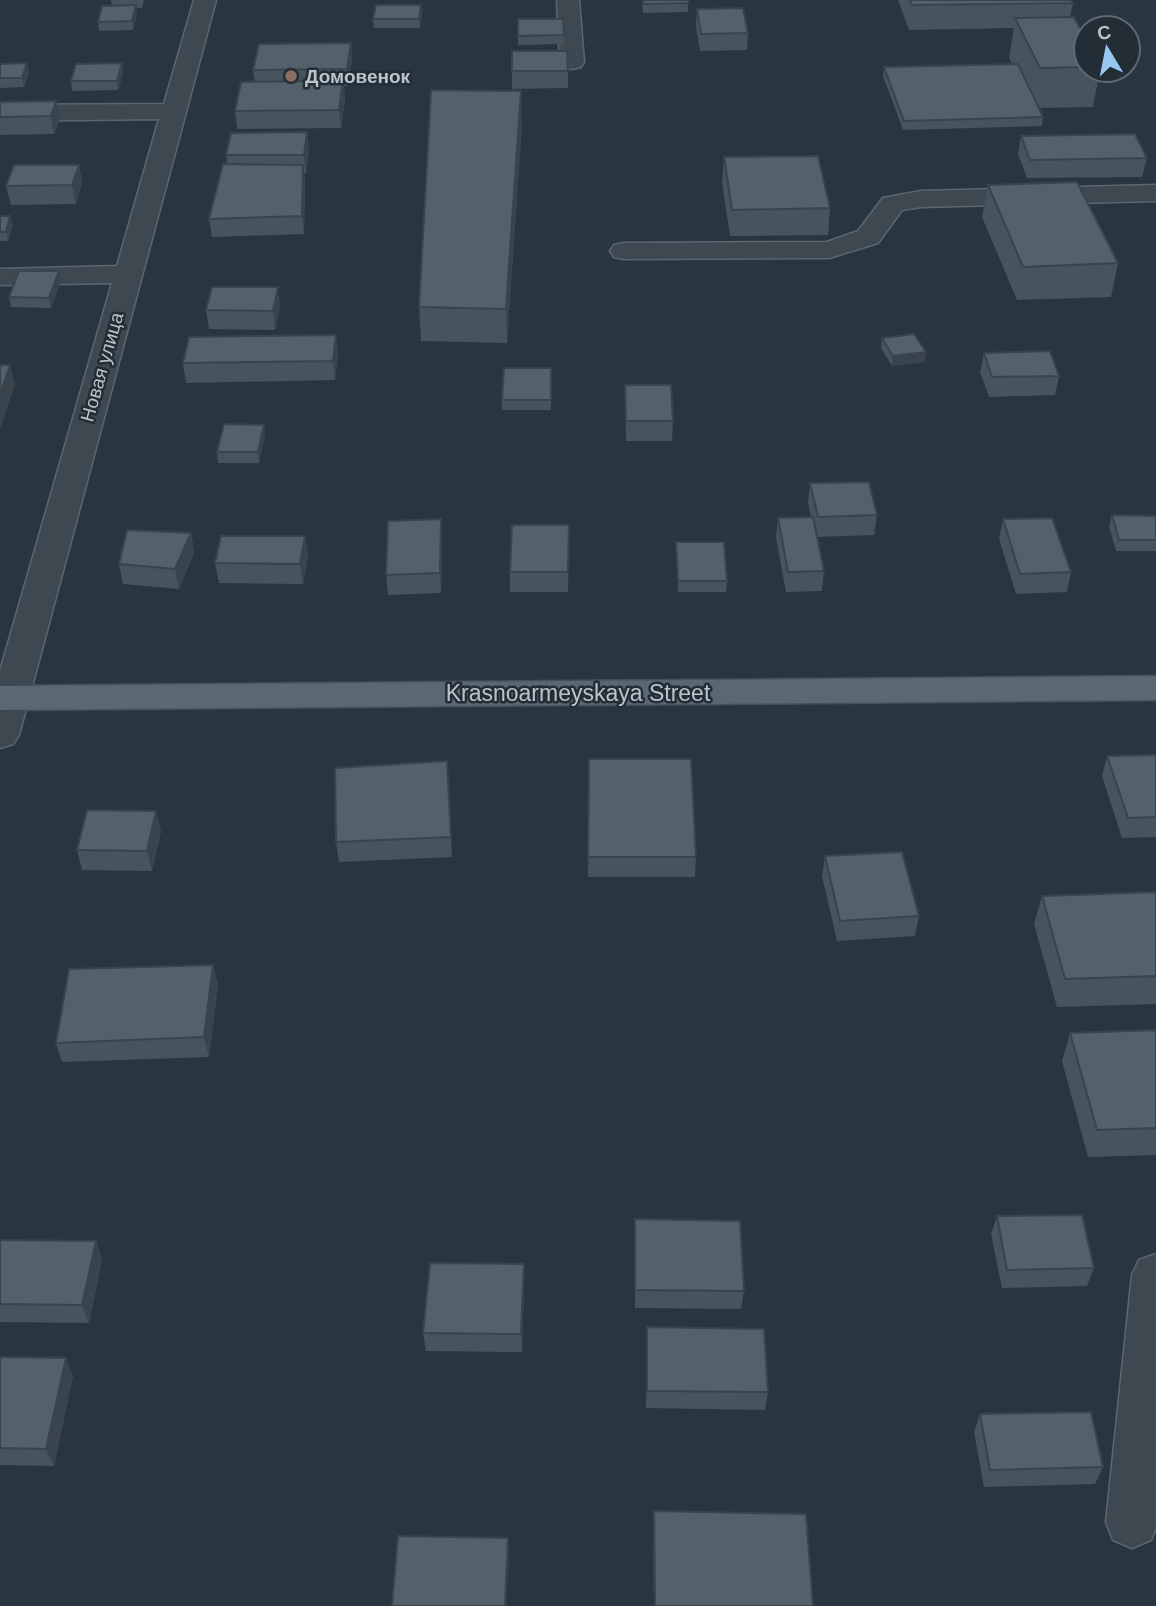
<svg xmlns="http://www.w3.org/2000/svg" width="1156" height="1606" font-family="Helvetica,sans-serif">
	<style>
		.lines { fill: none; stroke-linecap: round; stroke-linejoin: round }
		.minor-casing { stroke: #5b666e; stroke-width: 3 }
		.major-casing { stroke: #47515a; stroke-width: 3 }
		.minor { fill: #3d4851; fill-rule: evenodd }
		.major { fill: #5b6771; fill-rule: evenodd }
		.wall { fill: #47535d }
		.shaded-wall { fill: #39444c }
		.building { fill: #52616c; stroke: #39444c; stroke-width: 2 }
		.education-dot { fill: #8d6e63; stroke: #222d36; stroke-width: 2.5 }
		.labels { text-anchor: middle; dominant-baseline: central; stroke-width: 5; stroke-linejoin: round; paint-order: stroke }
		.far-poi-label { font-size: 19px; font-weight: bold; fill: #bac3cb; stroke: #222d36; text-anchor: start }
		.far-street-label { font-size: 19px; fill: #bac3cb; stroke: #222d36 }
		.street-label { font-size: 23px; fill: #bac3cb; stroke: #222d36 }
	</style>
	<rect width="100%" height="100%" fill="#293641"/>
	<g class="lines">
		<g class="minor-casing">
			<path id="minor" d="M194 0H216L19 735 13 744 0 748V671L112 283 0 285V269L117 266 159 119 0 121V105L164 104Z
				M557 0H579L584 62 581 67 572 69 563 67 560 62Z
				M1156 185V201L921 207 902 210 878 243 829 258 624 259 614 257 610 251 614 245 624 243 827 242 858 231 883 198 921 191Z
				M1156 1254V1527L1151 1540 1132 1548 1113 1540 1106 1522 1132 1275 1139 1260Z"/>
		</g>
		<g class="major-casing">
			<path id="major" d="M1156 676V700L0 710V686Z"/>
		</g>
		<use href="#minor" class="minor"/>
		<use href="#major" class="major"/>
	</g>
	<path class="wall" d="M111 0H144L142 8H136L137 14 133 30 99 31 98 22 112 6Z
		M642 0H688V12L643 13Z
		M898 0H1071L1073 3 1070 17 1086 40V70H1100L1093 107 1039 108 1043 117 1042 126 903 130 883 76 884 67 1012 64 1009 57 1014 28 909 30Z
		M421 5 422 14 420 28H374L373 19Z
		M697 9 748 33 747 50 700 51 696 26Z
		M518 19 564 35V44L518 45Z
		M351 43 352 60 348 86H344L345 99 341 128 237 129 235 111 255 82 253 70Z
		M512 51 568 71V88L512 89Z
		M27 63 29 73 24 87 0 88V64Z
		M122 63 123 73 118 90 72 91 71 81Z
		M56 101 60 119 54 134 0 135V102Z
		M522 123 507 343 421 341 419 307Z
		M1021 136 1147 158 1142 177 1027 178 1018 154Z
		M309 150 306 173H304L305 183 304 234 212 237 209 219 227 164 226 155Z
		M724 157 830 208 828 235 730 236 722 183Z
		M79 165 82 183 76 204 11 205 6 186Z
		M988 185 1118 263 1111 297 1017 300 982 217Z
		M0 216 13 225 8 241H0Z
		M59 271 61 281 51 308 11 307 9 297Z
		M280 306 275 330 209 329 206 310Z
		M882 338 925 362 892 366 881 348Z
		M984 353 1059 376 1055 395 989 397 980 372Z
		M338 354 335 380 186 383 183 363Z
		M551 368V410H502V400Z
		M625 385 673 421 672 441H626Z
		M264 425 265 435 259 463H218L217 452Z
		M810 483 877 515 874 535 817 537 824 571 822 591 786 592 776 538 778 518 811 517 808 503Z
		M1112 515 1156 516V551H1116L1109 526Z
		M1003 519 1071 572 1067 592 1016 594 999 539Z
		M569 525 568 592H510V572Z
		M191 533 194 553 179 589 123 584 119 564Z
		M305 536 308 556 303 584 219 583 215 563Z
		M442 539 441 593 388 595 386 575Z
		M676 542 727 581 726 592H678Z
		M1156 755V837L1122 838 1102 776 1107 756Z
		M589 759 696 857 695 877H588Z
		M447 761 452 857 339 862 336 842Z
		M161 831 152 871 82 870 77 850Z
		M825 856 919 916 915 936 837 941 822 876Z
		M1156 892V1004L1057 1007 1034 924 1042 896Z
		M213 965 218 985 209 1057 62 1062 56 1043Z
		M1156 1030V1155L1088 1157 1062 1061 1070 1033Z
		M997 1216 1094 1268 1087 1286 1002 1288 991 1234Z
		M635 1219 744 1291 741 1309 635 1308Z
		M0 1240 96 1241 102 1260 89 1323 0 1322Z
		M524 1264V1283L522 1352 426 1351 423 1333Z
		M647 1327 768 1392 765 1410 646 1408Z
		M0 1357 73 1376 54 1466 0 1465Z
		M980 1414 1103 1467 1095 1484 984 1487 974 1432Z
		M654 1511 813 1606H654L653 1527Z"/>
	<path class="shaded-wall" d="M136 5 137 14 133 30 132 21Z
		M421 5 422 14 420 28 419 19Z
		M351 43 352 60 348 86 347 69Z
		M27 63 29 73 24 87 22 78Z
		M122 63 123 73 118 90 117 81Z
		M343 81 345 99 341 128 339 110Z
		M521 91 522 123 507 343 506 309Z
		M56 101 60 119 54 134 51 116Z
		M307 132 309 150 306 173 304 155Z
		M79 165 82 183 76 204 72 185Z
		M303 165 305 183 304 234 302 216Z
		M10 216 13 225 8 241 6 232Z
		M59 271 61 281 51 308 49 298Z
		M278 287 280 306 275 330 273 311Z
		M336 335 338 354 335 380 333 361Z
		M926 352 925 362 892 366 893 356Z
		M10 365 15 384 0 430V395Z
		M264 425 265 435 259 463 258 452Z
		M441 519 442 539 441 593 440 573Z
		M191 533 194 553 179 589 175 569Z
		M305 536 308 556 303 584 300 564Z
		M156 811 161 831 152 871 147 851Z
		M213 965 218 985 209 1057 204 1037Z
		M96 1241 102 1260 89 1323 82 1305Z
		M524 1264V1283L522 1352 521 1334Z
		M66 1358 73 1376 54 1466 46 1449Z
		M508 1538 509 1555 506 1606H505Z"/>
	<path class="building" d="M643 0H688V3L644 4Z
		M910 0H1071L1073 3 912 5Z
		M136 5 132 21 98 22 102 6Z
		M376 5H421L419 19H373Z
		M743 8 748 33 701 34 697 9Z
		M1074 17 1086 40V67L1040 68 1015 18Z
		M518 19H563L564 35 518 36Z
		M351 43 347 69 253 70 259 44Z
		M512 51H567L568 71H512Z
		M27 63 22 78H0V64Z
		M122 63 117 81H71L76 64Z
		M1018 64 1043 117 904 121 884 67Z
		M343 81 339 110 235 111 241 82Z
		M431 90 521 91 506 309 419 307Z
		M56 101 51 116 0 117V102Z
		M307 132 304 155H226L231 133Z
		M1135 134 1147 158 1030 160 1021 136Z
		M818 156 830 208 732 210 724 157Z
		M223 164 303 165 302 216 209 219Z
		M14 165H79L72 185 6 186Z
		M1077 182 1118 263 1023 267 988 185Z
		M0 216H10L6 232H0Z
		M19 271H59L49 298 9 297Z
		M212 287H278L273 311 206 310Z
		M914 334 926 352 893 356 882 338Z
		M336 335 333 361 183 363 189 337Z
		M1050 351 1059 376 992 377 984 353Z
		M0 365H10L0 395Z
		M504 368H551V400H502Z
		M625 385H671L673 421H626Z
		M224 424 264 425 258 452H217Z
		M869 482 877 515 818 517 810 483Z
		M1112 515 1156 516V540H1119Z
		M813 517 824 571 788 572 778 518Z
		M1052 518 1071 572 1020 574 1003 519Z
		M441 519 440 573 386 575 388 521Z
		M512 525H569L568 572H510Z
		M127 530 191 533 175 569 119 564Z
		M221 536H305L300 564 215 563Z
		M676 542H724L727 581H678Z
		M1156 755V817L1128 818 1107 756Z
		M589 759H691L696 857H588Z
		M447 761 451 837 336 842 335 768Z
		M87 810 156 811 147 851 77 850Z
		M902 852 919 916 840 921 825 856Z
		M1156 892V976L1065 979 1042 896Z
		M213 965 204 1037 56 1043 69 969Z
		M1156 1030V1128L1097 1130 1070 1033Z
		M1082 1215 1094 1268 1007 1270 997 1216Z
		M635 1219 740 1221 744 1291 635 1290Z
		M0 1240 96 1241 82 1305 0 1304Z
		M430 1263 524 1264 521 1334 423 1333Z
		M647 1327 764 1329 768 1392 647 1391Z
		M0 1357 66 1358 46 1449 0 1448Z
		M1091 1412 1103 1467 990 1470 980 1414Z
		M654 1511 806 1514 813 1606H655Z
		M398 1536 508 1538 505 1606H392Z"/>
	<circle class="education-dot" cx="291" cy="76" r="7"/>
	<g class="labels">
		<g class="far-poi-label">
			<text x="305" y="76">Домовенок</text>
		</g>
		<g class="far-street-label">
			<text transform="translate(102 367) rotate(-74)">Новая улица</text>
		</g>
		<g class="street-label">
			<text x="578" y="693">Krasnoarmeyskaya Street</text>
		</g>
	</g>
	<g transform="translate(1107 49) rotate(350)"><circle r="33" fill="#222d36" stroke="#5f6972" stroke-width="2"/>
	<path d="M0-5L12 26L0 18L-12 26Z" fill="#99c6f1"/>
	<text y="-10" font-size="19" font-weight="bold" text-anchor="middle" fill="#bac3cb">С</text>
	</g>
</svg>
